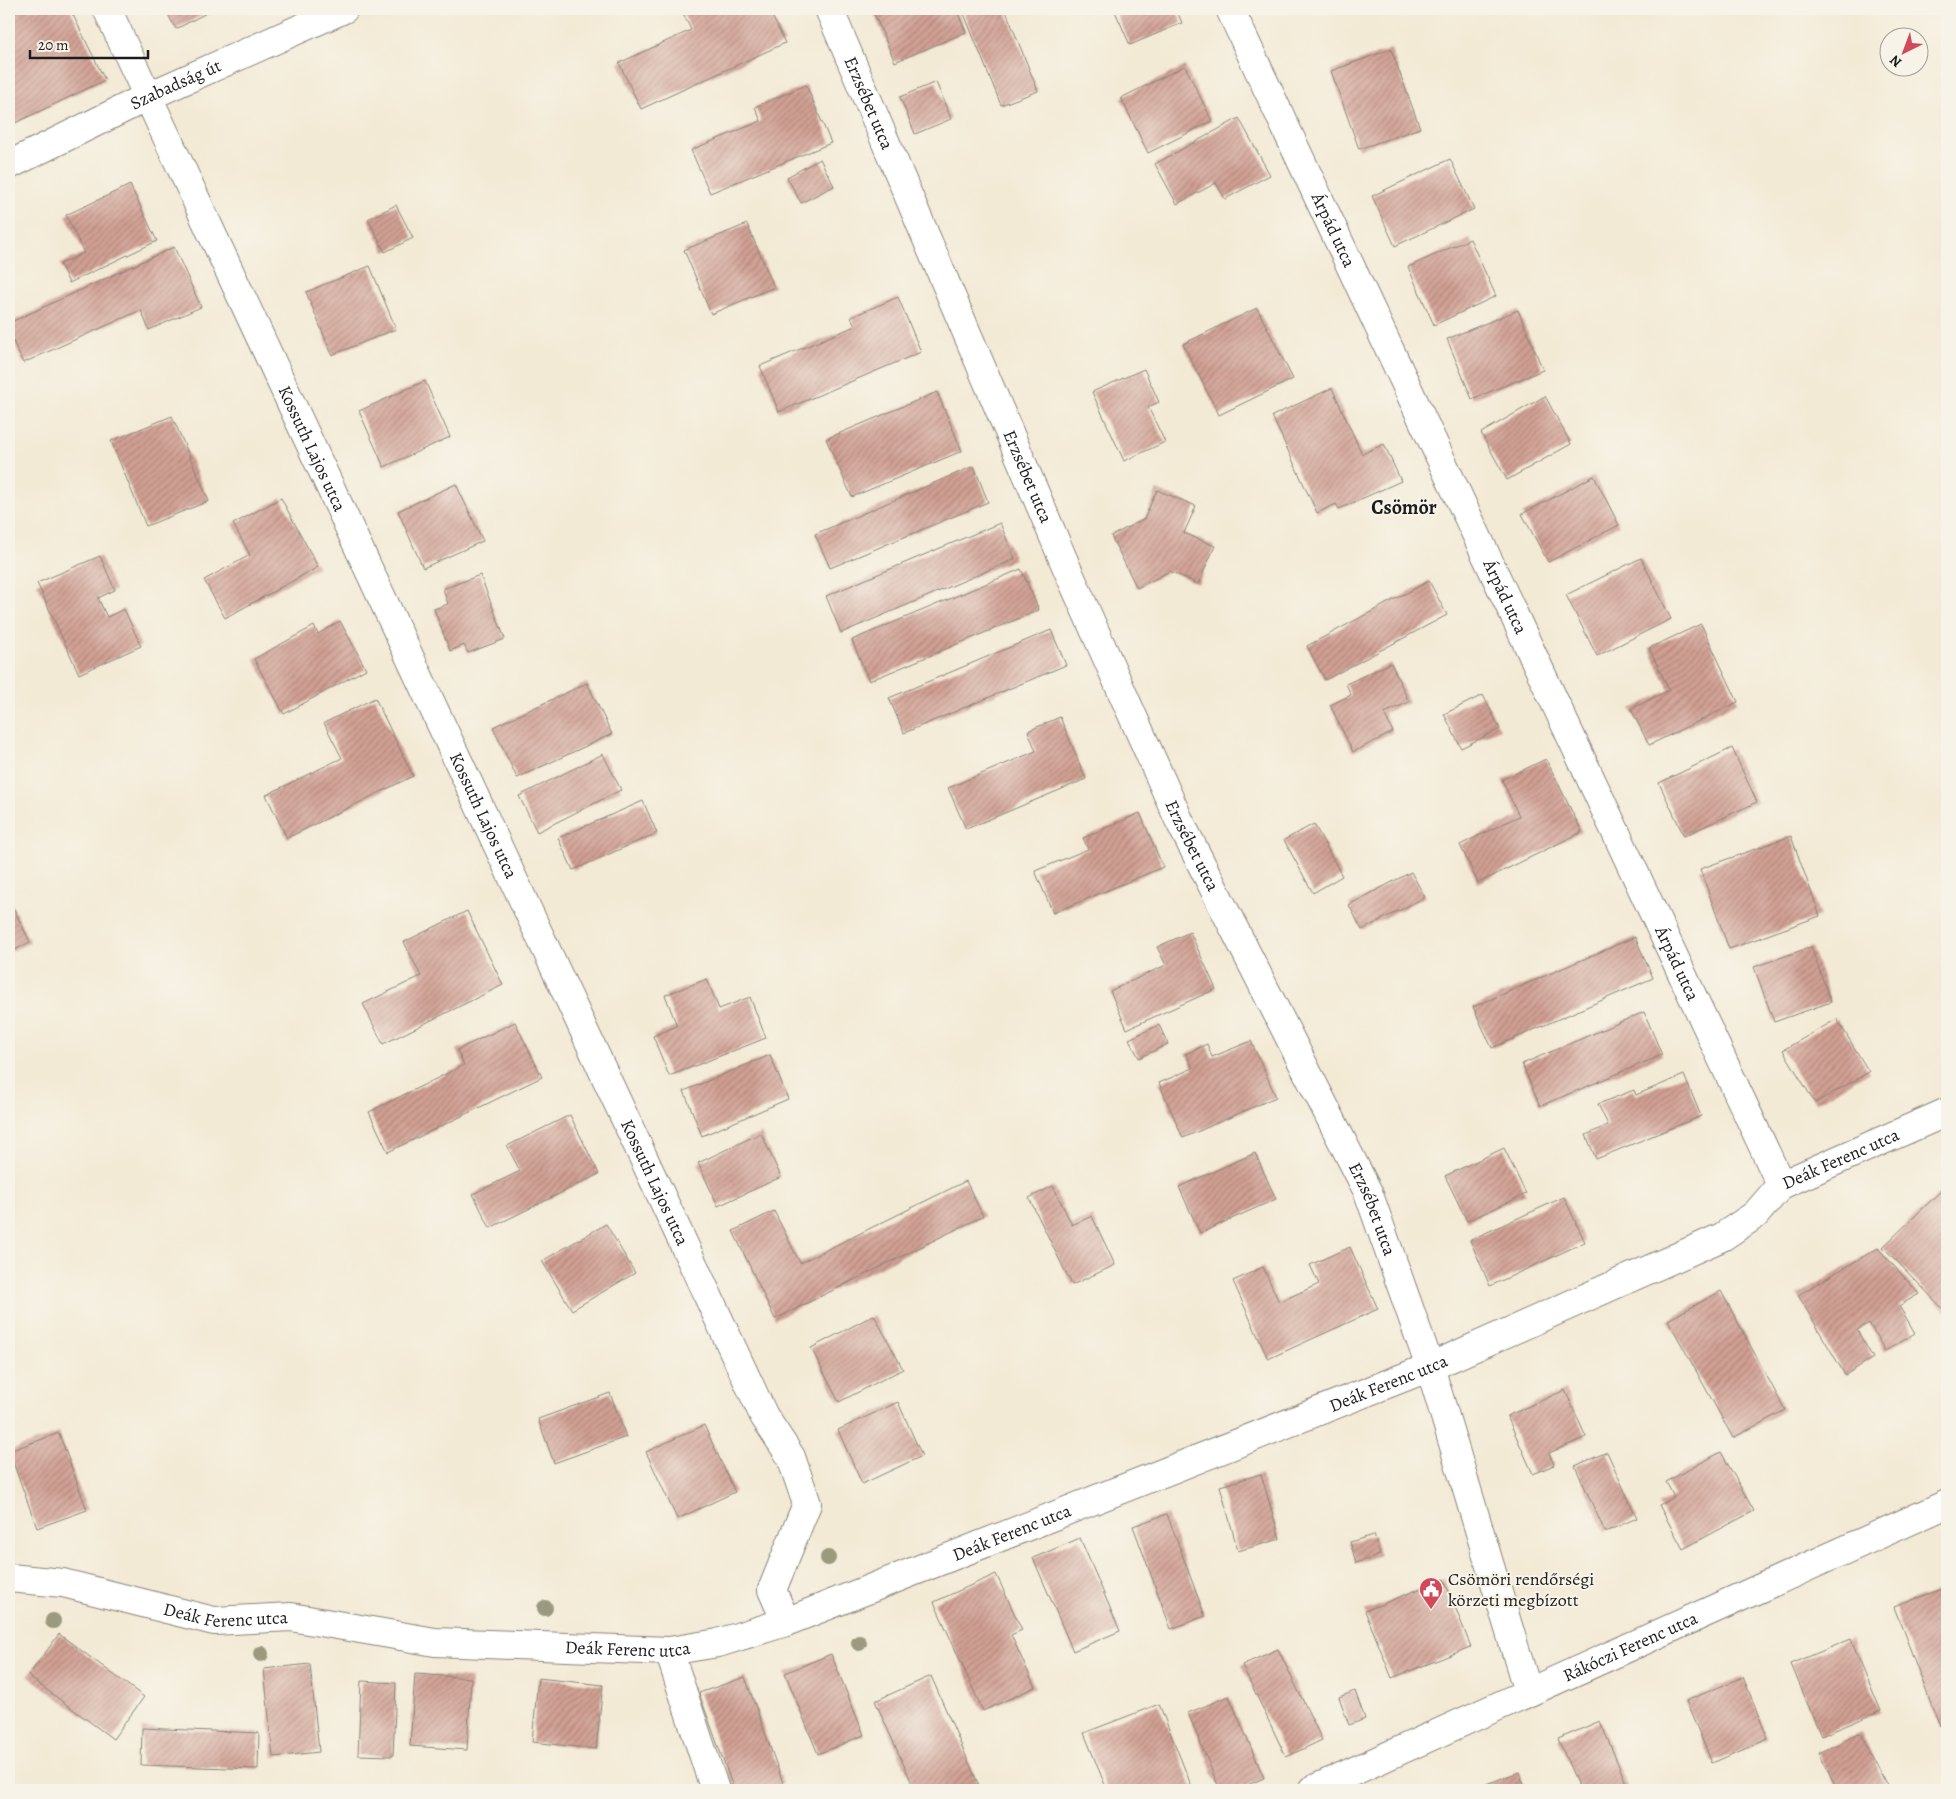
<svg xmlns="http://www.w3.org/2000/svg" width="1956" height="1799" font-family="Alegreya,serif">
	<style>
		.building { fill: url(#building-hatch) }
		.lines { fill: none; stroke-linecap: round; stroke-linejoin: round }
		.minor-casing { stroke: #888378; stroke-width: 30 }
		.tertiary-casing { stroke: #888378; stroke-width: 30 }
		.minor { stroke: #fff; stroke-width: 28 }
		.tertiary { stroke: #fff; stroke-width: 28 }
		.tree { fill: #9b9a7f }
		.labels { text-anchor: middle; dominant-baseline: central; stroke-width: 4; stroke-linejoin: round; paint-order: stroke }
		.street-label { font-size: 18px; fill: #1c1c1c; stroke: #f7f3e8 }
		.poi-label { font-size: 18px; fill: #1c1c1c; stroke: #f7f3e8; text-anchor: start }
		.quarter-label { font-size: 20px; font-weight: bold; fill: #1c1c1c; stroke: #f7f3e8 }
	</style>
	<defs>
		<pattern id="building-hatch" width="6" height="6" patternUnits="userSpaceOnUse" patternTransform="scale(1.25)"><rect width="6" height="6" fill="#d2a094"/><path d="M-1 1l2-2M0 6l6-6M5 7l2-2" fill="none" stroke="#aa8278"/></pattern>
	</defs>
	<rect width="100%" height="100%" fill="#f7f3e8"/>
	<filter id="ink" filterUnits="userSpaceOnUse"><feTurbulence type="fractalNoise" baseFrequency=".02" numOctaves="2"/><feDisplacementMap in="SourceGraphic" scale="10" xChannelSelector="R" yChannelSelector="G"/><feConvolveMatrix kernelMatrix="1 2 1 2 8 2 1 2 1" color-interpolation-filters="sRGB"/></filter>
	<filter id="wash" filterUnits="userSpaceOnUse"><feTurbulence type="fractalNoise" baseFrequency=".0096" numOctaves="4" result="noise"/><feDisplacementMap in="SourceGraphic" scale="20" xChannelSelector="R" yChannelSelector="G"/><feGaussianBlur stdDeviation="1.12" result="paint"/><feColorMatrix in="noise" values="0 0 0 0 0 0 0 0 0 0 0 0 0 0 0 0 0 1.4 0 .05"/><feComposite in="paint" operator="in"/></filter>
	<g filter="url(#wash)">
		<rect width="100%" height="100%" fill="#f3ead5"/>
		<g id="blocks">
			<path class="building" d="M9 9H70L105 80 9 126Z
				M165 9H214L176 29Z
				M681 9H769L785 43 641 109 619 63 691 30Z
				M872 9H956L966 32 895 62Z
				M962 9H1005L1038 91 1001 105Z
				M1114 9H1176L1182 23 1130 45Z
				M1391 49 1420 128 1359 149 1331 71Z
				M1185 66 1212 121 1148 153 1121 98Z
				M936 82 951 119 915 134 900 97Z
				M806 85 831 143 710 193 691 150 761 121 755 107Z
				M1239 118 1270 175 1225 199 1216 183 1177 204 1155 164Z
				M820 159 834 186 801 203 787 177Z
				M1450 159 1474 209 1395 246 1372 196Z
				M130 185 157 241 69 283 60 264 84 253 66 215Z
				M396 205 413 238 385 252 368 219Z
				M747 224 774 287 711 314 684 250Z
				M1470 239 1496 296 1434 325 1408 267Z
				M174 247 201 307 149 330 141 310 23 363 9 332V323Z
				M370 266 396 329 332 355 306 292Z
				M898 297 921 352 779 412 760 366 855 326 851 317Z
				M1257 308 1293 379 1219 415 1183 344Z
				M1518 310 1543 370 1472 399 1447 339Z
				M1144 369 1159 402 1148 407 1165 442 1124 461 1092 392Z
				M425 381 450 437 384 467 359 411Z
				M1332 388 1362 454 1384 444 1401 481 1339 509 1336 504 1317 513 1272 416Z
				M937 392 962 451 852 497 826 439Z
				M1545 396 1571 444 1507 480 1481 433Z
				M172 416 209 501 146 526 111 441Z
				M974 466 988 502 830 568 815 534Z
				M1594 476 1619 525 1548 562 1522 514Z
				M456 484 483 541 423 568 398 511Z
				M1157 490 1196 506 1184 533 1215 546 1198 584 1170 571 1137 588 1111 536 1144 519Z
				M281 498 318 567 225 618 204 580 250 555 233 524Z
				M1000 523 1015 559 841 633 826 596Z
				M100 556 115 590 98 598 107 617 124 609 141 646 79 674 37 583Z
				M1641 558 1671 619 1597 656 1566 595Z
				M1021 569 1039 610 869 681 852 640Z
				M480 575 505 639 468 653 464 645 450 651 434 609 448 604 443 589Z
				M1429 581 1447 615 1325 680 1307 646Z
				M340 621 366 669 284 714 254 659 314 626 318 634Z
				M1701 624 1738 702 1649 745 1631 709 1669 690 1649 648Z
				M1051 630 1066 665 904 733 889 698Z
				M1391 663 1409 702 1384 713 1393 732 1353 752 1330 705 1351 695 1346 684Z
				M587 683 612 734 517 778 493 727Z
				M1483 695 1500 729 1461 748 1444 714Z
				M375 698 413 776 287 838 266 795 342 758 324 723Z
				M1060 717 1086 779 966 829 948 788 1036 751 1028 731Z
				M1732 748 1757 802 1684 836 1659 783Z
				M603 754 621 790 537 832 519 796Z
				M1546 759 1582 832 1478 883 1460 845 1519 816 1502 780Z
				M643 801 657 833 573 870 558 838Z
				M1140 813 1163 867 1053 913 1035 871 1088 849 1083 838Z
				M1314 824 1342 876 1313 893 1284 840Z
				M1791 836 1820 916 1729 949 1700 869Z
				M1411 872 1425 897 1362 930 1349 905Z
				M13 907 30 942 9 953V909Z
				M467 911 503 985 383 1044 363 1004 421 976 404 942Z
				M1190 932 1216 989 1127 1029 1110 991 1166 965 1157 947Z
				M1635 937 1653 978 1492 1048 1473 1007Z
				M1811 947 1831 1002 1774 1022 1754 967Z
				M707 979 719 1009 750 997 766 1038 669 1076 653 1036 677 1026 665 995Z
				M1644 1012 1662 1055 1540 1106 1522 1064Z
				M1837 1019 1869 1072 1815 1103 1783 1050Z
				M515 1022 542 1077 388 1152 369 1112 464 1065 457 1050Z
				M1159 1025 1168 1044 1139 1058 1129 1039Z
				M1251 1041 1276 1097 1183 1138 1159 1083 1193 1068 1186 1054 1207 1044 1212 1057Z
				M770 1055 788 1099 702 1136 684 1091Z
				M1684 1075 1701 1116 1596 1159 1586 1135 1608 1125 1598 1104 1634 1090 1636 1095Z
				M570 1115 599 1174 490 1228 473 1194 520 1171 507 1146Z
				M761 1133 781 1177 718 1206 698 1163Z
				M1504 1148 1526 1194 1467 1221 1445 1176Z
				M1255 1153 1276 1199 1200 1233 1179 1187Z
				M966 1181 983 1216 775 1319 733 1231 774 1211 800 1263Z
				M1947 1185V1313L1883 1247Z
				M1053 1186 1072 1225 1092 1216 1115 1265 1072 1285 1029 1198Z
				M1564 1197 1585 1242 1490 1286 1470 1240Z
				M606 1224 635 1273 572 1310 542 1261Z
				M1350 1247 1378 1309 1268 1359 1233 1281 1263 1267 1279 1302 1319 1284 1310 1265Z
				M1878 1248 1919 1294 1899 1306 1915 1333 1885 1351 1869 1323 1857 1330 1873 1358 1845 1375 1798 1295Z
				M1721 1291 1785 1410 1733 1438 1668 1320Z
				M874 1315 903 1369 839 1402 811 1348Z
				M1565 1390 1586 1437 1549 1453 1554 1465 1533 1474 1507 1416Z
				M610 1393 626 1437 554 1463 538 1419Z
				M898 1402 922 1456 862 1484 838 1430Z
				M704 1425 735 1492 677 1519 646 1452Z
				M59 1433 87 1510 37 1528 9 1451Z
				M1607 1452 1637 1518 1605 1532 1575 1466Z
				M1721 1452 1754 1511 1683 1549 1659 1505 1674 1497 1666 1482Z
				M1261 1474 1280 1539 1238 1551 1220 1486Z
				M1167 1514 1205 1616 1171 1629 1133 1526Z
				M1374 1535 1380 1555 1356 1563 1350 1542Z
				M1080 1538 1120 1631 1073 1651 1033 1558Z
				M996 1574 1022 1630 1011 1635 1035 1687 983 1711 934 1602Z
				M1444 1579 1471 1647 1392 1678 1365 1611Z
				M1947 1587V1724L1940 1727 1894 1607Z
				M59 1634 144 1697 113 1739 28 1676Z
				M1851 1639 1881 1711 1821 1736 1791 1664Z
				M1278 1649 1322 1740 1286 1757 1242 1665Z
				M831 1654 864 1735 818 1754 785 1673Z
				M310 1664 319 1752 273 1757 264 1669Z
				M415 1674 471 1678 467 1750 410 1746Z
				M931 1676 981 1790H915L875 1701Z
				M745 1677 783 1783 762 1790H734L699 1693Z
				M1743 1677 1768 1739 1712 1763 1686 1701Z
				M538 1678 603 1685 596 1749 532 1742Z
				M361 1681 396 1683 393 1756 358 1755Z
				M1355 1691 1365 1719 1349 1725 1339 1697Z
				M1229 1696 1264 1778 1236 1790H1220L1188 1713Z
				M1159 1704 1193 1790H1107L1084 1733Z
				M1600 1721 1629 1790H1580L1558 1739Z
				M142 1728 259 1733 258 1769 141 1765Z
				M1861 1733 1889 1790H1837L1819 1753Z
				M9 1766H10L13 1790H9Z
				M1519 1772 1526 1790H1470Z"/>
		</g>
	</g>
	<g filter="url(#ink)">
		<use href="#blocks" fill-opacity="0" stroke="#888378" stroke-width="1"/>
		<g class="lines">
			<g class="minor-casing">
				<g id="minor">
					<path id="s1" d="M107 9 764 1416 791 1457 807 1504 772 1590 786 1622"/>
					<path id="s2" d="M829 9 1069 573 1179 820 1368 1192 1430 1367 1528 1692"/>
					<path id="s3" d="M1230 9 1781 1185"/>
					<path id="s4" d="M9 165 149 96 344 9"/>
					<path id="s5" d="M9 1578 63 1583 214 1621 291 1617 435 1642 669 1651 718 1643 786 1622 1430 1367 1722 1237 1755 1215 1781 1185 1947 1112"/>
					<path d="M669 1651 715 1790"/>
				</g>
			</g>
			<g class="tertiary-casing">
				<g id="tertiary">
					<path id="s6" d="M1312 1790 1947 1504"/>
				</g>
			</g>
			<use href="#minor" class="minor"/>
			<use href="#tertiary" class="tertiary"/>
		</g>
		<g class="tree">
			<circle cx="828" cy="1558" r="8"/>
			<circle cx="545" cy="1608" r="8"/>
			<circle cx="53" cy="1621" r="8"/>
			<circle cx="859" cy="1643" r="8"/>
			<circle cx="261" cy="1654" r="8"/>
		</g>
	</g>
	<defs>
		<g id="civic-pin" transform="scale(1.25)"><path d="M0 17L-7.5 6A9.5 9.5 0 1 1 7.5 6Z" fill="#d1495b" stroke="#f7f3e8"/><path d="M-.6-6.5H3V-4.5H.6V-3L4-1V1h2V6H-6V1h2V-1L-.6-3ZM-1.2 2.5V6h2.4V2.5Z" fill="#fff"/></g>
	</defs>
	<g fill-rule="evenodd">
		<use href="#civic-pin" x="1431" y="1589"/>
	</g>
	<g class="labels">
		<g class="street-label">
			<text stroke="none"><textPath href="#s4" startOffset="185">Szabadság út</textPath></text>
			<text stroke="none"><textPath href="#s2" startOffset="102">Erzsébet utca</textPath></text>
			<text stroke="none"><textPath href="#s3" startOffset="244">Árpád utca</textPath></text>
			<text stroke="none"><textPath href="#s1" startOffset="485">Kossuth Lajos utca</textPath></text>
			<text stroke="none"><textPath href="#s2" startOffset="508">Erzsébet utca</textPath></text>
			<text stroke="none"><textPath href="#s3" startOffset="649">Árpád utca</textPath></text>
			<text stroke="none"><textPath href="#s1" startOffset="890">Kossuth Lajos utca</textPath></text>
			<text stroke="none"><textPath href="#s2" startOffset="912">Erzsébet utca</textPath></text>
			<text stroke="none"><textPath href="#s3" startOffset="1054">Árpád utca</textPath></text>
			<text stroke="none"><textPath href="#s5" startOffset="1945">Deák Ferenc utca</textPath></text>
			<text stroke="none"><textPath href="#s1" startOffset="1295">Kossuth Lajos utca</textPath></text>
			<text stroke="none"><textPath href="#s2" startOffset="1318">Erzsébet utca</textPath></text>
			<text stroke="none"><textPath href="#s5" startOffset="1436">Deák Ferenc utca</textPath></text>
			<text stroke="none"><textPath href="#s5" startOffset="1031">Deák Ferenc utca</textPath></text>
			<text stroke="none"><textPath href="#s5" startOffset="221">Deák Ferenc utca</textPath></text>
			<text stroke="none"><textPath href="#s5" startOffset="626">Deák Ferenc utca</textPath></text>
			<text stroke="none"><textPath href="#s6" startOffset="349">Rákóczi Ferenc utca</textPath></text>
		</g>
		<g class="poi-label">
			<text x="1448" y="1579">Csömöri rendőrségi<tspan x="1448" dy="21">körzeti megbízott</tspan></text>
		</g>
		<g class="quarter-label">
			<text x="1404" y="507">Csömör</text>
		</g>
	</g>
	<rect width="1956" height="1799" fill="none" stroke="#f7f3e8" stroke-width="30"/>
	<g transform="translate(1904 52) rotate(222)"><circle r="24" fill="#f7f3e8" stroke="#9f9d96"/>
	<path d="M0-4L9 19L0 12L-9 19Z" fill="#d1495b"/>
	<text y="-8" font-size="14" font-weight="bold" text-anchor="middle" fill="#1c1c1c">N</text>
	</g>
	<path d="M30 50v8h118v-8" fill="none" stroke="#1c1c1c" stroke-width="2.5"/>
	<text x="38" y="50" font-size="15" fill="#1c1c1c" stroke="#f7f3e8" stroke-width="4" paint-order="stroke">20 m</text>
</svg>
